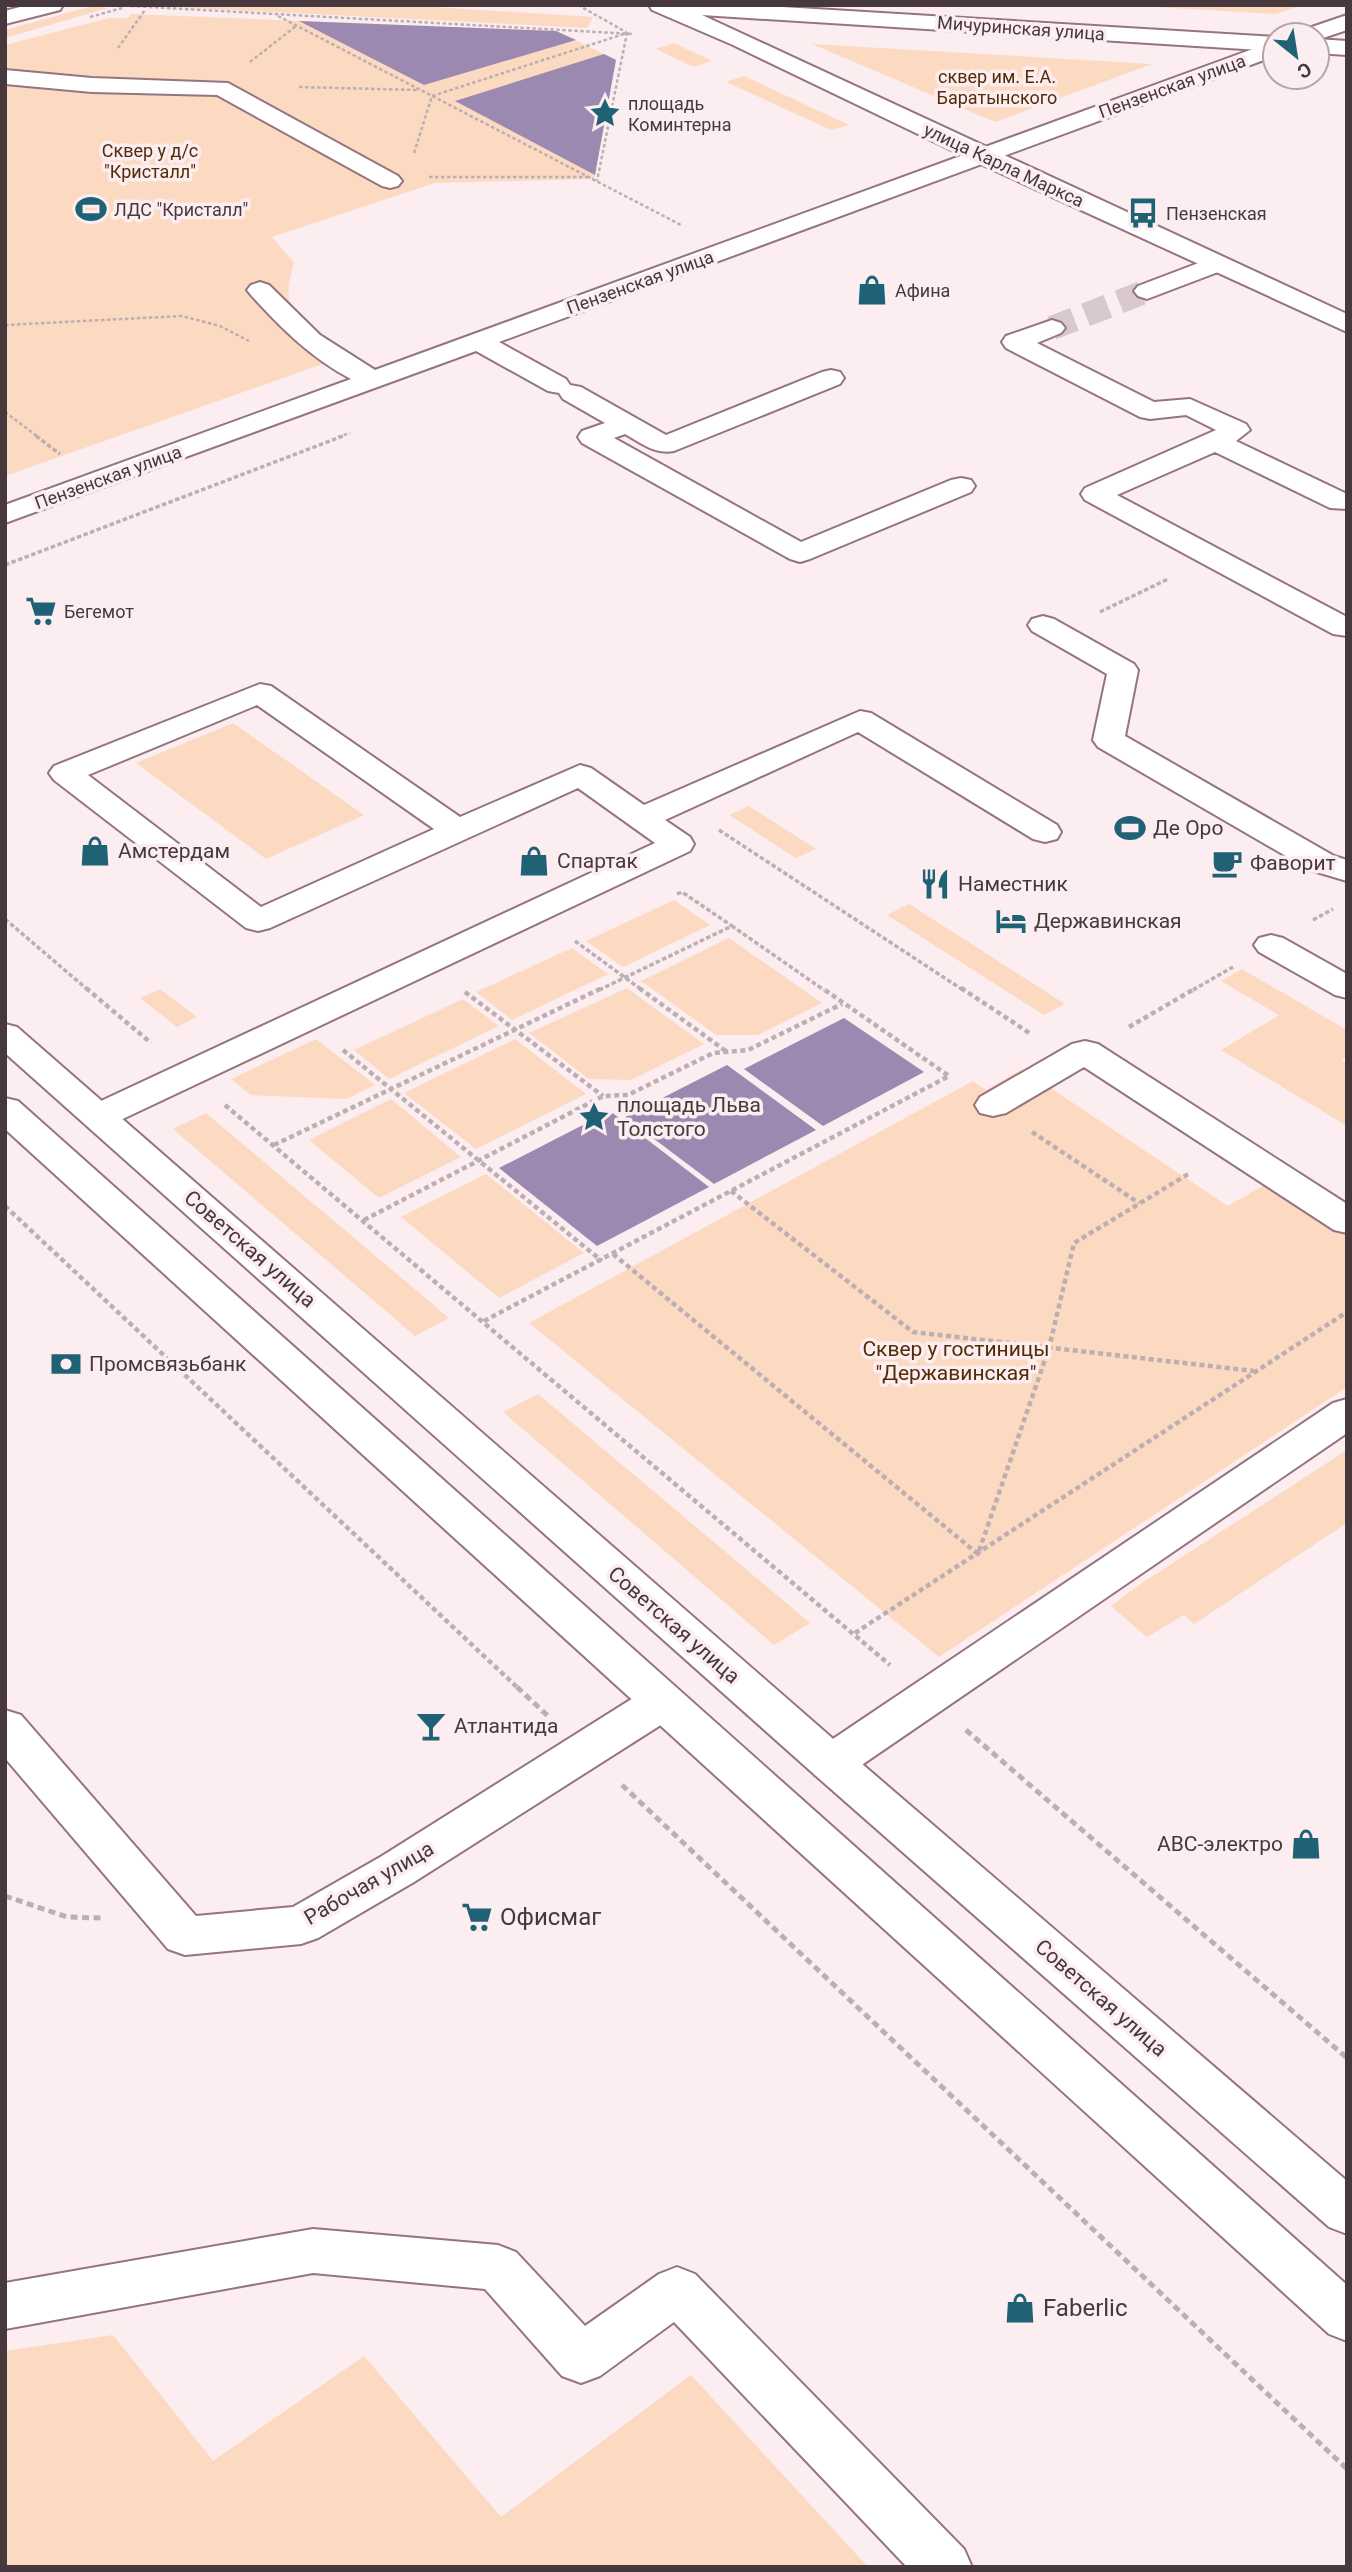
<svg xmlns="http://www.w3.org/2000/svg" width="1352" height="2572" font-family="Roboto,sans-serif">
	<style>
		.green { fill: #fbdac1 }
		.water { fill: #9c89b2 }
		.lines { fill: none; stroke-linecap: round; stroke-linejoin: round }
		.minor-tunnel { stroke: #d8c9cc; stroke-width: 24; stroke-dasharray: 24 12; stroke-linecap: butt }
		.minor-casing { stroke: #95757d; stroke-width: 4 }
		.major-casing { stroke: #95757d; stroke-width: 4 }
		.path-far3 { stroke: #bdaeb1; stroke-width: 2.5; stroke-dasharray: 3.5 2.5; stroke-linecap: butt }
		.path-far2 { stroke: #bdaeb1; stroke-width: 3.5; stroke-dasharray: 4.5 2.5; stroke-linecap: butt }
		.path-far1 { stroke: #bdaeb1; stroke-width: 4.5; stroke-dasharray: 5 3.5; stroke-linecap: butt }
		.path { stroke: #bdaeb1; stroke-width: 5; stroke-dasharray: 7 4.5; stroke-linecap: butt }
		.minor { fill: #fff; fill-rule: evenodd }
		.major { fill: #fff; fill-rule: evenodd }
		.labels { text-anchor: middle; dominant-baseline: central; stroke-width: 7; stroke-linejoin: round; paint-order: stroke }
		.far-street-label { font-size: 18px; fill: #46383c; stroke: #fcedf0 }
		.far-park-label { font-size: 18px; fill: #522c06; stroke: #fcedf0 }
		.far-poi-label { font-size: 18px; fill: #46383c; stroke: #fcedf0; text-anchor: start }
		.poi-label { font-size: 21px; fill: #46383c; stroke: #fcedf0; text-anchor: start }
		.street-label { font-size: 21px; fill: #46383c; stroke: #fcedf0 }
		.park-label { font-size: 21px; fill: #522c06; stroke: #fcedf0 }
		.near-poi-label { font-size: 24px; fill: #46383c; stroke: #fcedf0; text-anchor: start }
	</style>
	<rect width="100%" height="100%" fill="#fcedf0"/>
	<path class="green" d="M404 5 593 17 587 28 155 6Z
		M1119 5H1302L1276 14Z
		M92 6 108 8 5 38V30Z
		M131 14 556 31 616 60 594 179 435 183 272 237 294 263C291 275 286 290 290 302 296 321 331 345 348 355L5 476V45L109 18H128Z
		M674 43 712 61 694 67 656 49Z
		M812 44 1152 64 995 122Z
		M744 76 849 125 831 130 726 82Z
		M233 723 364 815 266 859 136 763Z
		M749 806 816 849 796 858 729 815Z
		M674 900 710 925 623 967 586 941Z
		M909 904 1065 1004 1044 1015 887 915Z
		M729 938 822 1003 758 1035H716L641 981Z
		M572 948 608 974 512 1020 476 992Z
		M1242 969 1347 1030V1056L1341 1060 1347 1064V1126L1221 1050 1279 1015 1221 981Z
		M627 988 704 1044 631 1080 589 1079 529 1033Z
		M160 989 197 1017 177 1027 140 998Z
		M463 999 499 1026 389 1079 354 1050Z
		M316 1039 375 1085 346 1099 251 1095 231 1079Z
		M515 1039 586 1094 476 1149 404 1093Z
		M1022 1069 1228 1206 1266 1184 1347 1236V1387L939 1657 529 1323 973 1081 986 1090Z
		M391 1099 461 1157 379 1198 309 1140Z
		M206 1113 449 1318 415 1336 173 1129Z
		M486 1174 584 1253 499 1298 401 1217Z
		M538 1394 810 1623 774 1645 503 1412Z
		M1347 1450V1523L1194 1624 1184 1615 1147 1637 1111 1606 1142 1583Z
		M113 2335 213 2461 364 2356 501 2517 691 2375 868 2567H5V2351Z"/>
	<path class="water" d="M299 21 556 31 576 40 424 85Z
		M604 54 616 60 595 175 455 101Z
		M844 1018 924 1072 823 1126 744 1069Z
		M727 1065 816 1130 714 1184 625 1117Z
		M610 1111 709 1187 597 1246 499 1168Z"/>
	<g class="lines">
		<path class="minor-tunnel" d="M1052 328 1147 291"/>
		<g class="minor-casing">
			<path id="minor" d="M27 5H63L60 10 5 24V11Z
				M1347 15V30L1317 40V35H1300L1303 30Z
				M1275 41V56L499 342 566 379 570 385 581 387 666 435 822 372 831 370 840 372 844 378 840 384 674 451C655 455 641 443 625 434L614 438 801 542 951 480 961 478 971 480 975 486 971 492 810 559 800 562 790 559 582 443 578 437 582 431 605 423 563 399 559 393 548 391 476 351 5 523V505L351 379C311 358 281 328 251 295L247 290 251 285 260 282 269 285 320 335 375 370Z
				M5 70 92 78 228 83 398 176 402 181 398 186 390 188 382 186 217 95 92 92 5 84Z
				M1217 256 1226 259 1230 264 1226 269 1147 299 1138 296 1134 291 1138 286Z
				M1052 320 1061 323 1065 328 1061 333 1037 343 1154 402 1190 399 1246 424 1250 430 1236 441 1347 494V509L1330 508 1215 452 1117 495 1347 617V636L1333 634 1085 500 1081 494 1085 488 1216 430 1186 415 1150 419 1140 417 1006 348 1002 342 1006 336Z
				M1043 616 1054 619 1134 664 1138 670 1125 736 1334 856 1347 860V881L1310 870 1098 747 1093 740 1107 674 1032 631 1028 625 1032 619Z
				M260 684 271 686 460 817 580 765 591 768 644 805 860 711 871 713 1057 825 1061 832 1057 839 1045 842 1033 839 858 732 665 820 690 837 694 844 690 851 112 1124 99 1127 86 1124 81 1116 86 1108 655 843 578 788 270 928 258 931 246 928 54 780 49 773 54 766ZM257 705 434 829 261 907 88 775Z
				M1271 935 1283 938 1347 974V998L1335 995 1259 952 1254 945 1259 938Z
				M1085 1041 1098 1044 1347 1204V1233L1334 1230 1084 1067 1006 1113 993 1116 980 1113 975 1105 980 1097 1072 1044Z
				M1347 1399V1433L847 1775 831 1780 815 1775 809 1763 815 1751 1333 1403Z
				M662 1686 678 1690 684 1702 678 1714 414 1882 318 1938 301 1944 185 1955 168 1949 5 1758V1710L21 1715 196 1916 293 1907 382 1856 646 1690Z
				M313 2229 498 2245 516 2252 585 2326 659 2274 677 2267 695 2274 964 2549 972 2567H907L674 2322 600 2376 581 2383 562 2376 485 2289 313 2273 5 2329V2283Z"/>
		</g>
		<g class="major-casing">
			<path id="major" d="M649 5H751L1275 37V51L702 15 1347 314V332L974 161 733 45 652 10Z
				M1317 39 1347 41V55L1317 53Z
				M5 1024 17 1027 847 1751 1347 2181V2234L1329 2227 815 1775 5 1053Z
				M5 1098 18 1101 1347 2285V2341L1329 2334 5 1129Z"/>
		</g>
		<path class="path-far3" d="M113 5 633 34
			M578 5 626 32
			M278 16 681 225
			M90 17 122 8
			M118 48 145 10
			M250 62 296 26
			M299 87 417 90
			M414 153 432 96 627 33 597 181
			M429 177H588
			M5 325 182 316 220 326 249 341
			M5 412 38 437
			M338 437 350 433"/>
		<path class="path-far2" d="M36 436 60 454
			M5 565 343 436
			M1100 612 1168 579
			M719 830 963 990
			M677 894 682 892 732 926
			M5 919 88 990
			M1313 920 1333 909
			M575 941 642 990
			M599 990 732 926 824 990
			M1193 990 1233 967"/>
		<path class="path-far1" d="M86 988 151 1043
			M639 988 727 1052
			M961 988 1031 1034
			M465 992 603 1096
			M1129 1027 1196 988
			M343 1050 602 1261
			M225 1105 890 1665
			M1032 1132 1139 1203
			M274 1145 602 988
			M731 1191 913 1332 1254 1371
			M5 1206 519 1689
			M364 1220 603 1096 628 1095 713 1053 748 1050 842 1004
			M613 1254 978 1554 1049 1348 1074 1243 1190 1173
			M484 1321 949 1076 822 988
			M855 1633 1347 1312"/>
		<path class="path" d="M517 1687 549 1717
			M966 1730 1347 2058
			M622 1785 1347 2469
			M5 1896 67 1917 101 1918"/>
		<use href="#minor" class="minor"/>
		<use href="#major" class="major"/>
	</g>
	<defs>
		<g id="sight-bare" transform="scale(2.415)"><path d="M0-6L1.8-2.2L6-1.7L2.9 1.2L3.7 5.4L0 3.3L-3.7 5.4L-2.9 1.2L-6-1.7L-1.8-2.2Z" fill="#1f6275" stroke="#fcedf0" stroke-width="2.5" paint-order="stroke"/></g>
		<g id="stadium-bare" transform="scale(2.415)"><path d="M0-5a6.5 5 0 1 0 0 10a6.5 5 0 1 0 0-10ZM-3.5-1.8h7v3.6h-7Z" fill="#1f6275" stroke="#fcedf0" stroke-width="2.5" paint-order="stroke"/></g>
		<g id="bus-bare" transform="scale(2.415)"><path d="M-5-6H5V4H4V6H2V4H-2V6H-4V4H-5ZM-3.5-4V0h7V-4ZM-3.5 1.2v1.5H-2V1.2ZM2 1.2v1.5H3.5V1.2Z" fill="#1f6275" stroke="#fcedf0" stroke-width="2.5" paint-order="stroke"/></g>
		<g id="shop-bare" transform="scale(2.415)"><path d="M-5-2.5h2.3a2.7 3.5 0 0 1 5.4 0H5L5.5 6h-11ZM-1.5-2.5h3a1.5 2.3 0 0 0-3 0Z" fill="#1f6275" stroke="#fcedf0" stroke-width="2.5" paint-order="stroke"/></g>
		<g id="supermarket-bare" transform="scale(2.415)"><path d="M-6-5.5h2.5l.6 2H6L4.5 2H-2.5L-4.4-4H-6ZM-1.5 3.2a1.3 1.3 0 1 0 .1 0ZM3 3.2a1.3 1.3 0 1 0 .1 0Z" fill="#1f6275" stroke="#fcedf0" stroke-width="2.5" paint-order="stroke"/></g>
		<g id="cafe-bare" transform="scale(2.415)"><path d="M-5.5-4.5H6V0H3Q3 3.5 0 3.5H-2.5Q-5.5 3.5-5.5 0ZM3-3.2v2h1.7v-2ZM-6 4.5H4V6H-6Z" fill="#1f6275" stroke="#fcedf0" stroke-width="2.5" paint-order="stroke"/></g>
		<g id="restaurant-bare" transform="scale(2.415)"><path d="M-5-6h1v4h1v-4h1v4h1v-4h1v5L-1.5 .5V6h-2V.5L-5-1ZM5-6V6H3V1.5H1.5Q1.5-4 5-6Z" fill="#1f6275" stroke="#fcedf0" stroke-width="2.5" paint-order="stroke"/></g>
		<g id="hotel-bare" transform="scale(2.415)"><path d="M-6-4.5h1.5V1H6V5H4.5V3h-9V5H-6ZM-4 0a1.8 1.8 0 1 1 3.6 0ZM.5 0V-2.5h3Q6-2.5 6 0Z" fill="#1f6275" stroke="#fcedf0" stroke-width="2.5" paint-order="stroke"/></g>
		<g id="bank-bare" transform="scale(2.415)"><path d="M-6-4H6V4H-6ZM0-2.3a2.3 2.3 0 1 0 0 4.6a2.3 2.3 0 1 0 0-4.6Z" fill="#1f6275" stroke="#fcedf0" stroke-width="2.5" paint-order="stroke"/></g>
		<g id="bar-bare" transform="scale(2.415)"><path d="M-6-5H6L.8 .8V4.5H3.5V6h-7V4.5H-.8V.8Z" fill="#1f6275" stroke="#fcedf0" stroke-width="2.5" paint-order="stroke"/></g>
	</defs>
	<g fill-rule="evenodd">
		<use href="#sight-bare" x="605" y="113"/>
		<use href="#stadium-bare" x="91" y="209"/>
		<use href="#bus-bare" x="1143" y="213"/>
		<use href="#shop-bare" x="872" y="290"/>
		<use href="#supermarket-bare" x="41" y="611"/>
		<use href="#stadium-bare" x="1130" y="828"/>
		<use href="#shop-bare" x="95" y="851"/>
		<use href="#shop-bare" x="534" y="861"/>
		<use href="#cafe-bare" x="1227" y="863"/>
		<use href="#restaurant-bare" x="935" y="884"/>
		<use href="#hotel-bare" x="1011" y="921"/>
		<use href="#sight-bare" x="594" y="1117"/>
		<use href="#bank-bare" x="66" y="1364"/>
		<use href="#bar-bare" x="431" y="1726"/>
		<use href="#shop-bare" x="1306" y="1844"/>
		<use href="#supermarket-bare" x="477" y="1917"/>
		<use href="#shop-bare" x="1020" y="2308"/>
	</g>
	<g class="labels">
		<g class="far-street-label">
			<text transform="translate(1021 28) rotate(4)">Мичуринская улица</text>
			<text transform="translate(1172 86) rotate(-20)">Пензенская улица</text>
			<text transform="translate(1004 165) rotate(25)">улица Карла Маркса</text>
			<text transform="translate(640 282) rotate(-20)">Пензенская улица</text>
			<text transform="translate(108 477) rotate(-20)">Пензенская улица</text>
		</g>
		<g class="far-park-label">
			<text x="997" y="76">сквер им. Е.А.<tspan x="997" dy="21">Баратынского</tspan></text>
			<text x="150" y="150">Сквер у д/с<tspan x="150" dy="21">"Кристалл"</tspan></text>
		</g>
		<g class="far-poi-label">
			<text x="628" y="103">площадь<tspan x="628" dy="21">Коминтерна</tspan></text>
			<text x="114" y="209">ЛДС "Кристалл"</text>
			<text x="1166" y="213">Пензенская</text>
			<text x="895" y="290">Афина</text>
			<text x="64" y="611">Бегемот</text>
		</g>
		<g class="poi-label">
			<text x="1153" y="828">Де Оро</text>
			<text x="118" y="851">Амстердам</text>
			<text x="557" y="861">Спартак</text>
			<text x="1250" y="863">Фаворит</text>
			<text x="958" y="884">Наместник</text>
			<text x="1034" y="921">Державинская</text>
			<text x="617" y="1105">площадь Льва<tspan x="617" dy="24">Толстого</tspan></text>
			<text x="89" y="1364">Промсвязьбанк</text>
			<text x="454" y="1726">Атлантида</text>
			<text x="1283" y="1844" text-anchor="end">АВС-электро</text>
		</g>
		<g class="street-label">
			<text transform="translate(250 1249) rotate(41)">Советская улица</text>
			<text transform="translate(674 1625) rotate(41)">Советская улица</text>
			<text transform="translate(369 1883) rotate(-30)">Рабочая улица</text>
			<text transform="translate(1101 1998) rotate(41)">Советская улица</text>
		</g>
		<g class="park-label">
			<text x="956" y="1349">Сквер у гостиницы<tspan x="956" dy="24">"Державинская"</tspan></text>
		</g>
		<g class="near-poi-label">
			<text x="500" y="1917">Офисмаг</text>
			<text x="1043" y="2308">Faberlic</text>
		</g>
	</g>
	<rect width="1352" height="2572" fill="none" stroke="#46383c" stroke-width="14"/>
	<g transform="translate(1296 56) rotate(150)"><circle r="33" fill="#fcedf0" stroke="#b3a5a8" stroke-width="2"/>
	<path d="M0-5L12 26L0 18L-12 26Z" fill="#1f6275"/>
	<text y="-10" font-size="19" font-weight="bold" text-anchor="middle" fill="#46383c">С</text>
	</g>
</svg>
